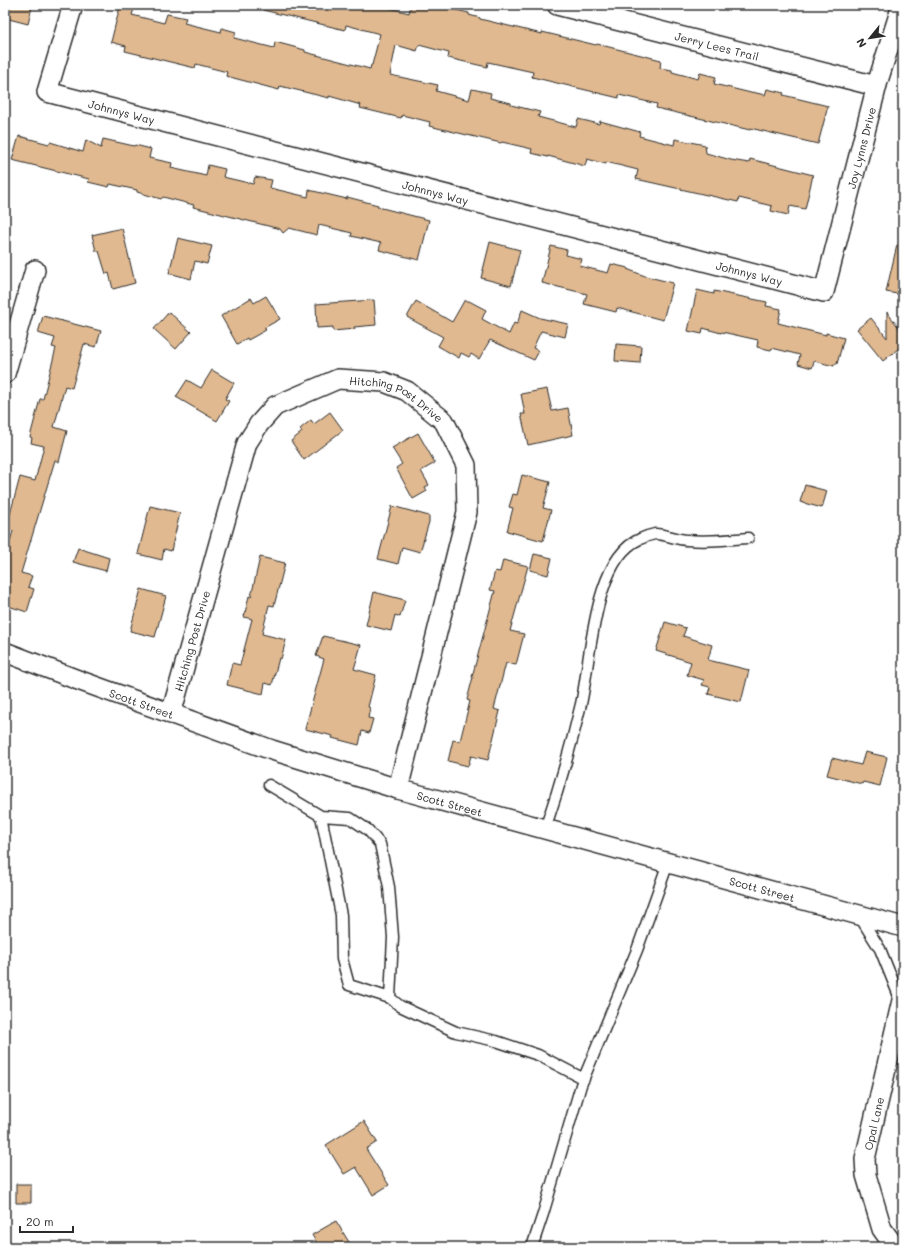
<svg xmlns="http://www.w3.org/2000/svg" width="908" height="1252" font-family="Mali,sans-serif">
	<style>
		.building { fill: #e0b990; stroke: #2b2b2b }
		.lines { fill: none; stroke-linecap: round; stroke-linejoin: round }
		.lane-casing { stroke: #2b2b2b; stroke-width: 13 }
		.street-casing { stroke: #2b2b2b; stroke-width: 22 }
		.lane { stroke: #fff; stroke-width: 10 }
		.street { stroke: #fff; stroke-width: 19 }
		.labels { text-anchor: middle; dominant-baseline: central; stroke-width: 4; stroke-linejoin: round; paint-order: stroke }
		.street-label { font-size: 11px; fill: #2b2b2b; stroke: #fff }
	</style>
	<rect width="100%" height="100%" fill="#fff"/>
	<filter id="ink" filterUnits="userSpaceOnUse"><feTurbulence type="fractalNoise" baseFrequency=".025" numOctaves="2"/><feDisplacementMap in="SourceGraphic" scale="8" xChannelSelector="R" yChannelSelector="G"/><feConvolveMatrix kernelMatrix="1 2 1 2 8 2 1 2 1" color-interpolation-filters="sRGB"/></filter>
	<g filter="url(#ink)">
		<path class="building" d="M5 5H24L32 7 28 24 5 18Z
			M264 5H378L409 13 411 5H435L469 13V15L480 18V19L542 34V32L596 45 597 44 661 60 660 68 672 70V72L698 79 700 73 716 77 714 84 751 93 752 92 765 95 767 89 784 93 783 95 828 106 818 144 750 128V130L656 108 657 104 619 95V98L532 77 533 72 488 62 487 67 448 58 449 53 419 45 417 51 396 45 390 75 438 85 436 91 469 100 472 89 491 93 490 98 511 103V105L540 112 538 117 576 127 578 119 599 124 600 121 640 132 639 136 674 145 675 139 705 145 706 153 731 160 749 163 750 159 813 175 805 209 790 206 788 215 771 211 772 206 739 198 738 202 636 179 638 170 606 162V164L587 159 585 166 548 156V157L531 153 532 149 502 142 501 143 429 126 430 122 402 115 401 118 360 108 361 105 329 96V98L280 86 279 90 226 76 227 72 196 64 195 68 125 51 126 46 111 42 120 6 134 9 132 15 164 23 167 14 186 18 184 23 221 32 222 28 236 32 234 38 274 48 275 42 305 50V52L370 69 371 65H372L380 34 346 25 345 30 263 10Z
			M19 136 49 144 50 142 83 152 86 140 101 148 103 139 134 146 135 145 151 149 149 158 172 163 171 168 206 176 208 165 225 169 223 177 253 184 255 177 272 180 270 188 308 197 309 190 347 199V197L378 205V207L429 220 419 260 379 250 381 243 351 236 352 233 319 225 317 235 289 228 283 233 280 229 193 207 194 205 163 197 161 199 137 192V190L110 184 109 187 88 182 89 179 12 160Z
			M122 228 135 283 113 289 109 273 106 274 99 251H96L92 235Z
			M178 238 212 246 207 264 195 261 191 279 169 273Z
			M490 242 520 250 511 286 481 278Z
			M897 245 903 246V295L886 292Z
			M551 246 567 250 566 255 582 259 580 266 608 273 611 264 628 268 627 269 645 276 673 283 663 320 617 308 616 312 584 304 587 294 542 283Z
			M697 290 714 294V291L767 302 766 306 781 309 778 323 826 335V333L844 338 837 364H834V366L814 361 812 368 798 364 800 355 772 348 771 350 757 347 758 340 722 332 721 333 703 328 702 334 688 331Z
			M266 296 280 319 264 328 266 330 248 340 247 338 237 344 221 316 251 298 254 303Z
			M374 300 376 325 354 327 355 329 333 331V327L317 328 316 304Z
			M416 301 452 322 464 301H469L486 310 482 319 509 334 514 323 517 324 522 310 540 318 568 324 565 337 541 331 533 348 539 351 534 360 490 340 479 359 471 354 469 357 461 353 459 358 438 346 443 337 407 317Z
			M169 312 191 332 176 349 154 329Z
			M887 312 903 333V345L883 361 857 329 871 318 887 338Z
			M43 316 101 331 96 347 84 344 72 388 65 386 54 427 67 431 59 462 55 460 21 573 32 576 28 587 34 589 27 612 5 605V558L13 531 6 529 20 477 35 481 44 446 31 443 32 438 30 437 40 399H43L56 348 52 347 55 338 38 333Z
			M616 344 641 346 640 363 615 361Z
			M212 370 234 383 225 399 229 401 217 421 176 397 187 380 201 388Z
			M547 389 552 411 568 408 573 435 528 445 521 414H525L521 394Z
			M330 412 343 430 304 460 291 441 302 432 300 429 311 420 314 424Z
			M418 433 435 463 421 471 429 485 425 487 427 491 413 499 396 468 402 464 392 448Z
			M522 475 550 482 543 508 551 510 543 541 507 531 513 508 509 507 513 494 517 495Z
			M805 485 827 491 822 508 800 502Z
			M150 506 180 513 171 551 164 549 162 560 138 554Z
			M392 506 429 516V522L420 552 402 547 398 564 378 559Z
			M78 548 109 558 106 571 73 562Z
			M534 554 552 558 548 575 530 570Z
			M260 557 285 563 274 606 269 605 262 634 286 640 281 659 279 658 272 685 265 683 263 694 227 685 232 663 240 665 252 619 244 617 249 596 251 597Z
			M503 560 528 566 510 631 524 634 516 665 506 663 494 709 500 711 488 760 471 756 468 766 448 761 453 740 460 741 470 701 467 700 473 677H472L495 591 490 590 495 571 500 572Z
			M141 589 166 596 155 637 130 631Z
			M374 592 405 600 400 617 395 615 391 631 366 625Z
			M665 622 686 628 683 636 712 645 708 660 749 670 741 702 708 694 710 687 702 685 704 680 687 675 691 662 656 651Z
			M323 636 361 645 354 669 376 675 368 707 370 708 368 718 373 719 369 733 362 731 359 745 332 738 333 736 305 729 324 659 316 656Z
			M865 752 887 757 880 786 863 782 862 784 827 775 832 758 861 765Z
			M364 1121 377 1142 366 1149 389 1185 373 1195 356 1167 344 1174 326 1145Z
			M16 1184H31V1203H16Z
			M336 1221 352 1247H319L312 1235Z"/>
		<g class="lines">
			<g class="lane-casing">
				<path id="lane" d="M269 785 321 816 350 818 368 830 380 844 389 887 393 937 390 998 400 1006 456 1032 496 1041 538 1055 584 1079
					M321 816 341 915 342 959 349 985 390 998
					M545 829C559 788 571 747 581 704 591 660 593 559 640 539 644 537 650 535 655 534 661 533 679 540 687 540 707 542 727 540 748 538
					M860 917 880 949 901 1001
					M532 1247 543 1214 581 1085 637 950 668 863"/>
			</g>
			<g class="street-casing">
				<g id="street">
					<path id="s1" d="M73 5 47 92 824 292 878 81 902 5"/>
					<path id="s2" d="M557 5 876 86"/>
					<path d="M5 374 35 270"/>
					<path id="s3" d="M5 652 78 680 272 750 398 789 903 927"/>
					<path id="s4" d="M171 714 247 443 259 424 275 406 338 379 384 382 407 391 444 421 466 465 467 512 398 789"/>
					<path id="s5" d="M895 1247 882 1229 866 1175 865 1159 903 996"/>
				</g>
			</g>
			<use href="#lane" class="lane"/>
			<use href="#street" class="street"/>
		</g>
	</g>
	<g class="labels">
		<g class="street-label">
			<text stroke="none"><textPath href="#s2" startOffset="165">Jerry Lees Trail</textPath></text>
			<text stroke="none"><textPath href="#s1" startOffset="168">Johnnys Way</textPath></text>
			<text stroke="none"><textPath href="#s1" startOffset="1042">Joy Lynns Drive</textPath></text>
			<text stroke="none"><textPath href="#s1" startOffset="492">Johnnys Way</textPath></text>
			<text stroke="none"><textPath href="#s1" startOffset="816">Johnnys Way</textPath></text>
			<text stroke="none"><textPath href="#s4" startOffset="460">Hitching Post Drive</textPath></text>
			<text stroke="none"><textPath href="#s4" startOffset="76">Hitching Post Drive</textPath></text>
			<text stroke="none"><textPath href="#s3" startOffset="146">Scott Street</textPath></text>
			<text stroke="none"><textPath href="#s3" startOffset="470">Scott Street</textPath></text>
			<text stroke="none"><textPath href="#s3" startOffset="794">Scott Street</textPath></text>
			<text stroke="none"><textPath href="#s5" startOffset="131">Opal Lane</textPath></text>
		</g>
	</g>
	<rect width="908" height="1252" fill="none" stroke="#fff" stroke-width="20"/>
	<rect x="10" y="10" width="888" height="1232" fill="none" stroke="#2b2b2b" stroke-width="1.5" filter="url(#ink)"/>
	<g transform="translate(870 38) rotate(240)" stroke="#ffffff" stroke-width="3" paint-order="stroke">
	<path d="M0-3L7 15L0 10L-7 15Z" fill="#2b2b2b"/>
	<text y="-6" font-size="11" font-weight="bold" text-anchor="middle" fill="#2b2b2b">N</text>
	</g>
	<path d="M20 1226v6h53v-6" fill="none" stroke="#2b2b2b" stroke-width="2"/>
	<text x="26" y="1226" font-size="12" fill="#2b2b2b" stroke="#ffffff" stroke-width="3" paint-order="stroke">20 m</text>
</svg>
